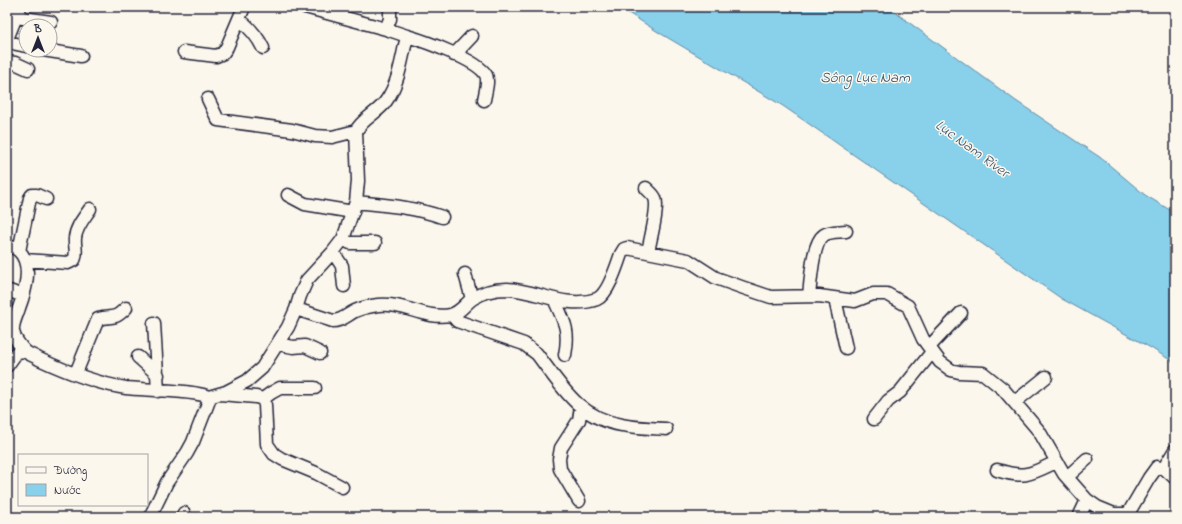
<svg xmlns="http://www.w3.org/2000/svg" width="1182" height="524" font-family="'Indie Flower',sans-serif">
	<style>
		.water { fill: #89d0eb; stroke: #608aa5 }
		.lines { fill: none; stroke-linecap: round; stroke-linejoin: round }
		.minor-casing { stroke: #22223b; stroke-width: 15 }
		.minor { stroke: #fbf7ec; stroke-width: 12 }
		.labels { text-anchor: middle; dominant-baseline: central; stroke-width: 3; stroke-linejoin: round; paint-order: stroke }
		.water-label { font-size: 15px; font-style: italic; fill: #415670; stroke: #fbf7ec }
	</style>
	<rect width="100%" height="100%" fill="#fbf7ec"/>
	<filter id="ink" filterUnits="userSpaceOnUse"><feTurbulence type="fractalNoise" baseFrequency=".025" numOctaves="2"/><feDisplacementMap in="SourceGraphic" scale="8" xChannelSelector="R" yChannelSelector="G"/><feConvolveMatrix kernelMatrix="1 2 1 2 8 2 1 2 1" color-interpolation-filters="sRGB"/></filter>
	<g filter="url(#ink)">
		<path class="water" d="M619 7H888L1016 101 1101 158 1145 195 1175 213V363L1151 348 1062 299 783 106 658 32Z"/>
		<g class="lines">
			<g class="minor-casing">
				<path id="minor" d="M16 17 51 22
					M239 19C249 27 258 37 263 48
					M386 29 390 19V7
					M407 36C424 41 478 60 486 75 489 81 485 93 484 100
					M7 39 20 7
					M7 42 26 46
					M43 50 81 56
					M184 52 216 56 223 53 227 47 244 7
					M454 55 472 36
					M7 62 15 63 28 69
					M208 99 218 120 292 130 315 136 332 137 356 131
					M646 188C649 191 653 194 655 198 659 208 650 240 648 252
					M288 195 305 204 353 212
					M356 202C385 205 414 207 442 217
					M343 239 350 243H375
					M7 246C11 247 15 248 18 250 34 264 25 292 19 308 17 315 12 324 13 331 14 338 21 348 26 352 30 355 35 356 39 359 65 371 98 384 126 388 143 390 200 390 210 398
					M19 251 30 198 32 195H37L46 199
					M333 252 342 266 344 286
					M25 260 68 263 74 260C78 253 74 245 75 238 76 227 84 218 90 209
					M465 274 472 299
					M7 290 23 296
					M809 295C811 281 812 243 824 235 830 231 839 232 846 231
					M554 299C564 321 570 330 565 355
					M835 299 846 348
					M296 309 333 321C342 321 347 315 355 311 362 308 370 306 378 305 403 302 426 320 450 315 460 313 465 304 472 299 482 292 496 289 507 289 537 290 567 310 597 299 608 294 617 266 621 254L624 249 627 248 688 260 716 278 744 288 771 297 819 296 855 301 873 294H887L908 306 923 339 940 362 951 370 959 372 983 373 1003 389 1039 431 1064 474 1087 500 1097 507 1114 514H1124L1129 512 1149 478 1157 467 1165 469 1175 478
					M452 315 457 321 524 344 537 354C562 387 579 418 622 425 636 428 651 428 666 429
					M154 323 158 391
					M278 344 293 347 305 346 320 353
					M929 347 961 313
					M138 357 158 375
					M7 366 17 352 25 351
					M76 373 98 319C113 315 113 321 126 308
					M220 394 256 397 263 399 265 405 267 444 274 454 282 459 316 473 342 487
					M263 399 271 393 280 388H315
					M1015 402 1046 377
					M874 419 888 401 900 392 932 352
					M1165 469 1167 463 1175 450
					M997 470C1025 479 1031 474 1056 462
					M1067 477 1087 459
					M579 501 560 469 559 459 561 448 579 420 581 407
					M150 517 167 482 187 453 193 442 210 398 212 396 226 392 247 381 262 368 288 327 296 309 300 296 307 280 333 252 343 239 356 202 358 181 356 131C363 118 378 113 386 101 399 83 402 58 407 36L386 29 305 7
					M182 517 184 513
					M1079 517 1087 500"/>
			</g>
			<use href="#minor" class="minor"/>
		</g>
	</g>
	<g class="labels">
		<g class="water-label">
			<text x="865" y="78">Sông Lục Nam</text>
			<text transform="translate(972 149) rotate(36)">Lục Nam River</text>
		</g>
	</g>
	<rect width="1182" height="524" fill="none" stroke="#fbf7ec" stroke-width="24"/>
	<rect x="12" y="12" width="1158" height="500" fill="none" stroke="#22223b" stroke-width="1.5" filter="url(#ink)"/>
	<rect x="18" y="454" width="130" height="52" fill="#fbf7ec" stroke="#a4a2a5"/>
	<rect x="26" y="467" width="20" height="6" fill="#fbf7ec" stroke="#a4a2a5"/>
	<text x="54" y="474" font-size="12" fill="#22223b">Đường</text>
	<rect x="26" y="484" width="20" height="12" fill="#89d0eb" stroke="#a4a2a5"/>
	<text x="54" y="494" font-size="12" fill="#22223b">Nước</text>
	<g transform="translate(38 38)"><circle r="19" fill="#fbf7ec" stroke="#a4a2a5"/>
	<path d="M0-3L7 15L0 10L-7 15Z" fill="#22223b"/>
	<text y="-6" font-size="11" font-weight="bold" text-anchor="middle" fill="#22223b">B</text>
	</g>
</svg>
